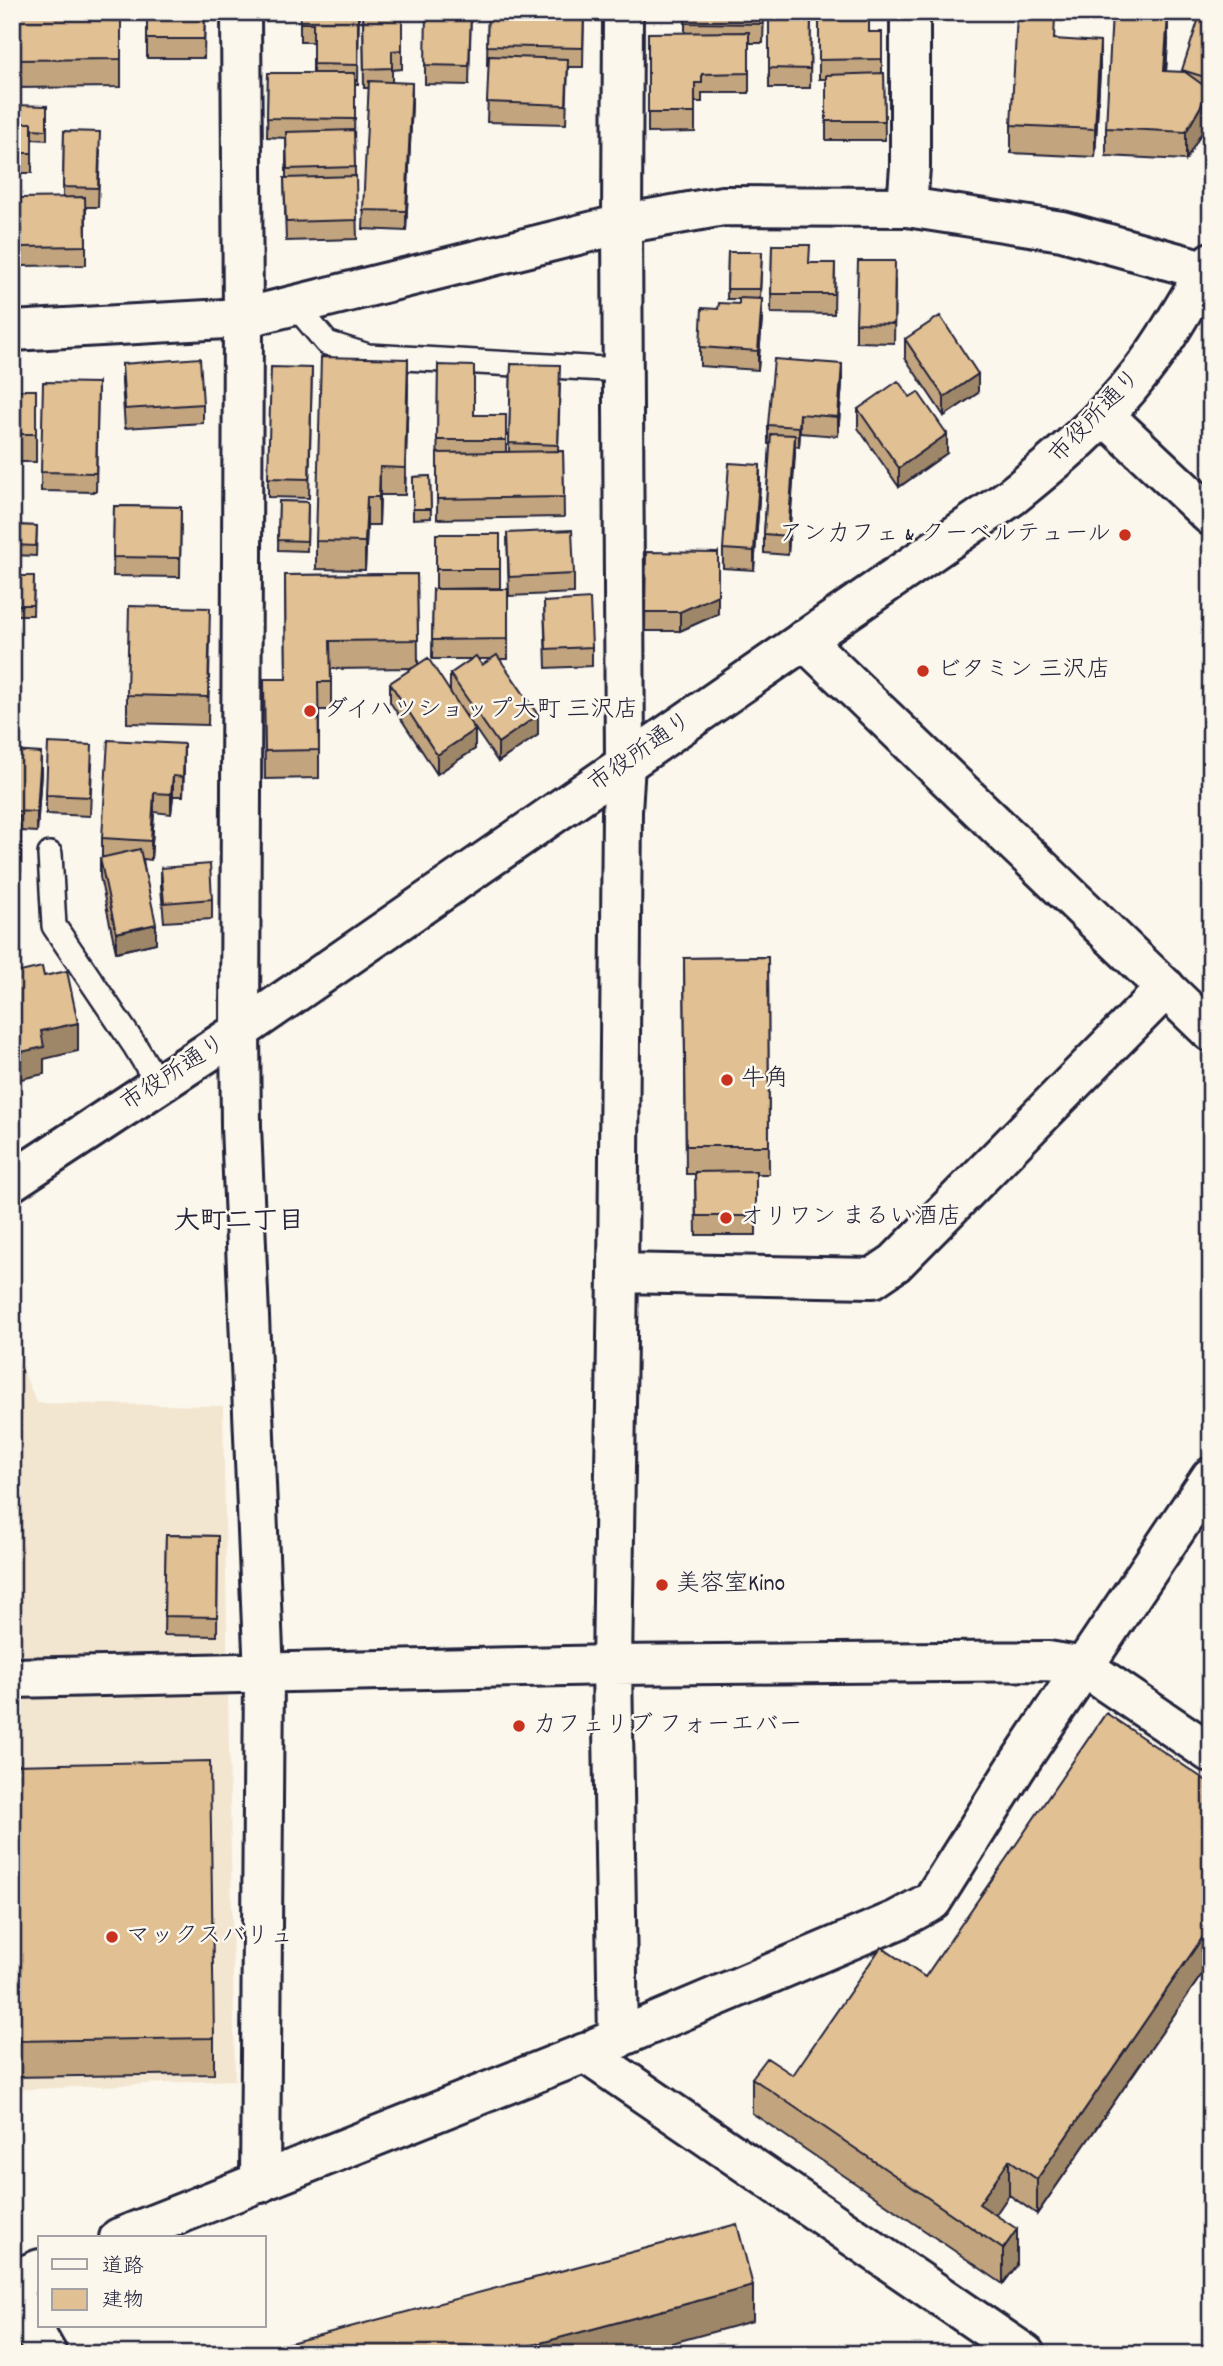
<svg xmlns="http://www.w3.org/2000/svg" width="1223" height="2366" font-family="Dekko,'Klee One',sans-serif">
	<style>
		.built { fill: #f3e6d1 }
		.lines { fill: none; stroke-linecap: round; stroke-linejoin: round }
		.lane-casing { stroke: #22223b; stroke-width: 28 }
		.street-casing { stroke: #22223b; stroke-width: 44 }
		.secondary-casing { stroke: #22223b; stroke-width: 44 }
		.lane { stroke: #fbf7ec; stroke-width: 23 }
		.street { stroke: #fbf7ec; stroke-width: 38 }
		.secondary { stroke: #fbf7ec; stroke-width: 38 }
		.wall { fill: #c2a57e; stroke: #22223b; stroke-width: 2; fill-rule: evenodd }
		.shaded-wall { fill: #9e8667; stroke: #22223b; stroke-width: 2 }
		.building { fill: #e1c093; stroke: #22223b; stroke-width: 2 }
		.poi-dot { fill: #c8321e; stroke: #fbf7ec; stroke-width: 2.5 }
		.labels { text-anchor: middle; dominant-baseline: central; stroke-width: 5; stroke-linejoin: round; paint-order: stroke }
		.street-label { font-size: 24px; fill: #22223b; stroke: #fbf7ec }
		.poi-label { font-size: 24px; fill: #22223b; stroke: #fbf7ec; text-anchor: start }
		.neighbourhood-label { font-size: 26px; font-weight: bold; fill: #22223b; stroke: #fbf7ec }
	</style>
	<rect width="100%" height="100%" fill="#fbf7ec"/>
	<filter id="ink" filterUnits="userSpaceOnUse"><feTurbulence type="fractalNoise" baseFrequency=".0143" numOctaves="2"/><feDisplacementMap in="SourceGraphic" scale="14" xChannelSelector="R" yChannelSelector="G"/><feConvolveMatrix kernelMatrix="1 2 1 2 8 2 1 2 1" color-interpolation-filters="sRGB"/></filter>
	<g filter="url(#ink)">
		<path class="built" d="M12 1346 37 1403 223 1406 235 2080 12 2090Z"/>
		<g class="lines">
			<g class="lane-casing">
				<path id="lane" d="M295 305 327 343 368 356 623 370
					M50 854 54 926 135 1046 158 1084"/>
			</g>
			<g class="street-casing">
				<path id="street" d="M241 12 243 318 240 1031 241 1126 264 1674 260 2183
					M907 207 910 167V12
					M1105 416 1211 516
					M804 640 1211 1032
					M618 1273 873 1278 895 1263 1166 988
					M12 1678 612 1665 1048 1661 1084 1667 1211 1753
					M618 2039 612 1665 618 1273 622 811 625 764 622 224 623 12
					M597 2047 897 1920 932 1901 1017 1766 1211 1477
					M12 2293 47 2354"/>
			</g>
			<g class="secondary-casing">
				<path id="secondary" d="M12 331 243 318 622 224 723 206 907 207 1062 231 1211 272
					M12 1181 240 1031 1011 497C1058 459 1105 420 1142 371 1168 338 1189 298 1211 262
					M119 2238 585 2053 1025 2354
					M12 2281 40 2269"/>
			</g>
			<use href="#lane" class="lane"/>
			<use href="#street" class="street"/>
			<use href="#secondary" class="secondary"/>
		</g>
		<path class="wall" d="M12 12H124H121V87L12 88Z
			M147 12H205L204 58H147Z
			M300 12H359L358 84H355L354 138 357 239 286 241 284 178H286V138L267 137 268 73H313V42H300Z
			M363 12H402V69L392 70V82L412 102 406 231 363 229 369 88H364Z
			M471 12 469 85 425 84V65Z
			M488 12H584L583 67H568L566 124 487 122 489 65H487Z
			M685 12H764L763 43H749V93H702V102H695V132L648 133V33H685Z
			M769 12H811L810 88H769Z
			M819 12 869 32H882V73H884L885 140H826V79H819Z
			M1211 12 1210 118 1186 160 1106 156V128L1168 42 1166 72H1182Z
			M1055 39 1100 70 1095 157 1011 153V125Z
			M47 106V140L32 139V173H12V123Z
			M64 131 100 151 98 207H86V265L21 266 20 198H63Z
			M772 245 810 263H835L834 314 771 313Z
			M728 252H762L760 299 762 318 758 370 700 366V347L718 309 739 304V299H727Z
			M895 281 894 343 856 342V323Z
			M905 339 978 393 944 416 905 358Z
			M122 364 203 404V423L125 428 122 383Z
			M511 364 560 384 558 451H563L564 517 437 519 438 365 474 415H506V452H509Z
			M312 368 309 498 268 497V478Z
			M98 383 96 492 41 491V472Z
			M842 383 838 436 800 433 799 447 795 446 788 555 764 553V534L770 444H768V425Z
			M408 387 405 495H380L379 525H367L365 570 316 569V541Z
			M12 390H36V462H12Z
			M910 397 947 453 899 487 858 428V409Z
			M430 476 431 518 413 519V477Z
			M760 484 754 570 723 568V549Z
			M279 501 308 502 307 551 278 550Z
			M114 506 181 507 180 577 113 576Z
			M12 525 37 526 36 556 12 555Z
			M507 533 574 574V593L509 596Z
			M436 534H500V588L436 589Z
			M646 552 718 614 680 631H645Z
			M417 574 418 664 450 692V674L472 659H432L433 589H508V659H499L538 735 498 762 465 714 475 749 437 774 390 702V683L413 668 331 669V710H319V778L265 779 264 679H286L285 575ZM477 659H492L482 665Z
			M12 576H34L33 615H12Z
			M544 602 592 647V666L546 668Z
			M210 636 208 725 127 723V695Z
			M12 751 41 772 37 832 21 831V872H12Z
			M92 764 90 816 46 814V795Z
			M184 764 183 796H173L171 814 154 812 151 860 143 859 156 943 116 952 100 877V858L105 857H102V838Z
			M161 868 212 899V919L164 922 161 887Z
			M768 957 769 1174H756V1235H696L695 1174H686L684 958Z
			M166 1535 218 1536 217 1636 164 1635Z
			M12 1765 214 2038V2074L12 2077Z
			M1211 1784V1961L1037 2214 1009 2195 995 2215 1017 2265 1003 2284 752 2113V2078L793 2075 925 1977Z"/>
		<path class="shaded-wall" d="M1168 15V42L1164 99V71Z
			M1100 42V70L1095 157V129Z
			M412 83V102L406 231V211Z
			M1210 90V118L1186 160V132Z
			M762 299V318L758 370V351Z
			M408 359V387L405 495V468Z
			M842 364V383L838 436V417Z
			M978 374V393L944 416V397Z
			M800 414V433L799 447V427Z
			M947 434V453L899 487V468Z
			M795 435V455L788 555V536Z
			M760 465V484L754 570V551Z
			M380 467V495L379 525V497Z
			M367 497V525L365 570V542Z
			M718 553V614L680 631V612Z
			M538 715V735L498 762V743Z
			M475 730V749L437 774V755Z
			M184 744V764L183 796V777Z
			M41 753V772L37 832V812Z
			M173 776V796L171 814V794Z
			M154 793V812L151 860V841Z
			M156 924V943L116 952V933Z
			M78 1023V1051L44 1059V1074L12 1081V1054L41 1031Z
			M1211 1872V1908L1206 1879Z
			M1211 1925V1961L1037 2214V2179Z
			M1009 2160V2195L982 2235 979 2204Z
			M1017 2229V2265L1003 2284V2249Z
			M753 2286V2321L632 2354H499Z"/>
		<path class="building" d="M12 12H121V59L12 60Z
			M147 12H205L204 39H147Z
			M300 12H358V65L313 64V23H300Z
			M363 12H402V50L392 51V68L364 69Z
			M426 12H471L469 66 425 65Z
			M488 12H584L583 48 487 46Z
			M685 12H763V24L685 23Z
			M769 12H811L810 69 769 68Z
			M819 12H869V32H882V59L819 60Z
			M1112 12 1168 15 1164 71 1185 72 1210 90 1186 132 1106 128Z
			M1201 12H1211V79L1182 70Z
			M1017 15 1055 17 1054 39 1100 42 1095 129 1011 125Z
			M749 32V73L702 74V83H695V113H648V33Z
			M489 56 568 59 566 105 487 102Z
			M268 73H355V119L267 118Z
			M884 73 885 121H826V75Z
			M369 81 412 83 406 211 363 210Z
			M14 105 47 106V130L32 129V123H13Z
			M12 123H32V153H12Z
			M354 130 355 167 287 169 286 132Z
			M64 131 100 132 98 188 63 187Z
			M356 176 357 220 286 222 284 178Z
			M85 197 86 246 21 247 20 198Z
			M772 245H810L809 263H835L834 294H771Z
			M728 252H762L760 289H727Z
			M858 261H895L894 324 856 323Z
			M739 298 762 299 758 351 700 347 702 308 718 309 719 303 739 304Z
			M940 316 978 374 944 397 905 339Z
			M321 357 408 359 405 468 380 467 379 497H367L365 542 316 541Z
			M200 358 203 404 125 409 122 364Z
			M774 359 842 364 838 417 800 414 799 427 768 425Z
			M511 364 560 365 558 445 509 443Z
			M438 365 474 366V415H506V440H437Z
			M271 367 312 368 309 479 268 478Z
			M898 381 910 397 918 392 947 434 899 468 858 409Z
			M43 382 98 383 96 473 41 472Z
			M12 390H36V434H12Z
			M771 434 795 435 788 536 764 534Z
			M563 451 564 497 437 499V453Z
			M729 463 760 465 754 551 723 549Z
			M430 476 431 509H413V477Z
			M279 501 308 502 307 541 278 540Z
			M114 506 181 507 180 558 113 557Z
			M12 525 37 526 36 546 12 545Z
			M572 530 574 574 509 577 507 533Z
			M436 534H500V569H436Z
			M646 552 718 553V595L680 612H645Z
			M417 574 418 640 330 641 331 682H318L319 750 265 751 264 679H286L285 575Z
			M12 576H34L33 605H12Z
			M433 589H508V639L432 640Z
			M590 599 592 647 546 649 544 602Z
			M129 606 210 608 208 697 127 695Z
			M497 655 538 715 498 743 450 674 476 656 482 665Z
			M428 658 475 730 437 755 390 683Z
			M108 740 184 744 183 777 173 776 171 794 154 793 151 841 102 838Z
			M48 743 92 745 90 797 46 795Z
			M12 751 41 753 37 812 12 811Z
			M12 816H20L21 853H12Z
			M140 849 156 924 116 933 100 858Z
			M210 864 212 899 164 903 161 868Z
			M768 957 769 1146H686L684 958Z
			M42 967 44 976 67 971 78 1023 41 1031 44 1047 12 1054V974Z
			M756 1171V1216H696L695 1172Z
			M166 1535 218 1536 217 1617 164 1616Z
			M1106 1713 1211 1784V1872L1206 1879 1211 1882V1925L1037 2179 1009 2160 979 2204 1017 2229 1003 2249 752 2078 767 2058 793 2075 881 1947 925 1977Z
			M210 1761 214 2038 12 2041V1765Z
			M737 2224 753 2286 499 2354H277L275 2347Z"/>
	</g>
	<g class="poi-dot">
		<circle cx="1125" cy="535" r="7"/>
		<circle cx="923" cy="671" r="7"/>
		<circle cx="310" cy="711" r="7"/>
		<circle cx="727" cy="1080" r="7"/>
		<circle cx="726" cy="1218" r="7"/>
		<circle cx="662" cy="1585" r="7"/>
		<circle cx="519" cy="1726" r="7"/>
		<circle cx="112" cy="1937" r="7"/>
	</g>
	<g class="labels">
		<g class="street-label">
			<text transform="translate(1096 417) rotate(-46)">市役所通り</text>
			<text transform="translate(641 753) rotate(-35)">市役所通り</text>
			<text transform="translate(174 1074) rotate(-33)">市役所通り</text>
		</g>
		<g class="poi-label">
			<text x="1111" y="535" text-anchor="end">アンカフェ &amp; クーベルテュール</text>
			<text x="937" y="671">ビタミン 三沢店</text>
			<text x="324" y="711">ダイハツショップ大町 三沢店</text>
			<text x="741" y="1080">牛角</text>
			<text x="740" y="1218">オリワン まるい酒店</text>
			<text x="676" y="1585">美容室Kino</text>
			<text x="533" y="1726">カフェリブ フォーエバー</text>
			<text x="126" y="1937">マックスバリュ</text>
		</g>
		<g class="neighbourhood-label">
			<text x="239" y="1222">大町二丁目</text>
		</g>
	</g>
	<rect width="1223" height="2366" fill="none" stroke="#fbf7ec" stroke-width="42"/>
	<rect x="21" y="21" width="1181" height="2324" fill="none" stroke="#22223b" stroke-width="2.5" filter="url(#ink)"/>
	<rect x="38" y="2236" width="228" height="91" fill="#fbf7ec" stroke="#a4a2a5" stroke-width="2"/>
	<rect x="52" y="2259" width="35" height="10" fill="#fbf7ec" stroke="#a4a2a5" stroke-width="2"/>
	<text x="102" y="2272" font-size="21" fill="#22223b">道路</text>
	<rect x="52" y="2289" width="35" height="21" fill="#e1c093" stroke="#a4a2a5" stroke-width="2"/>
	<text x="102" y="2306" font-size="21" fill="#22223b">建物</text>
</svg>
